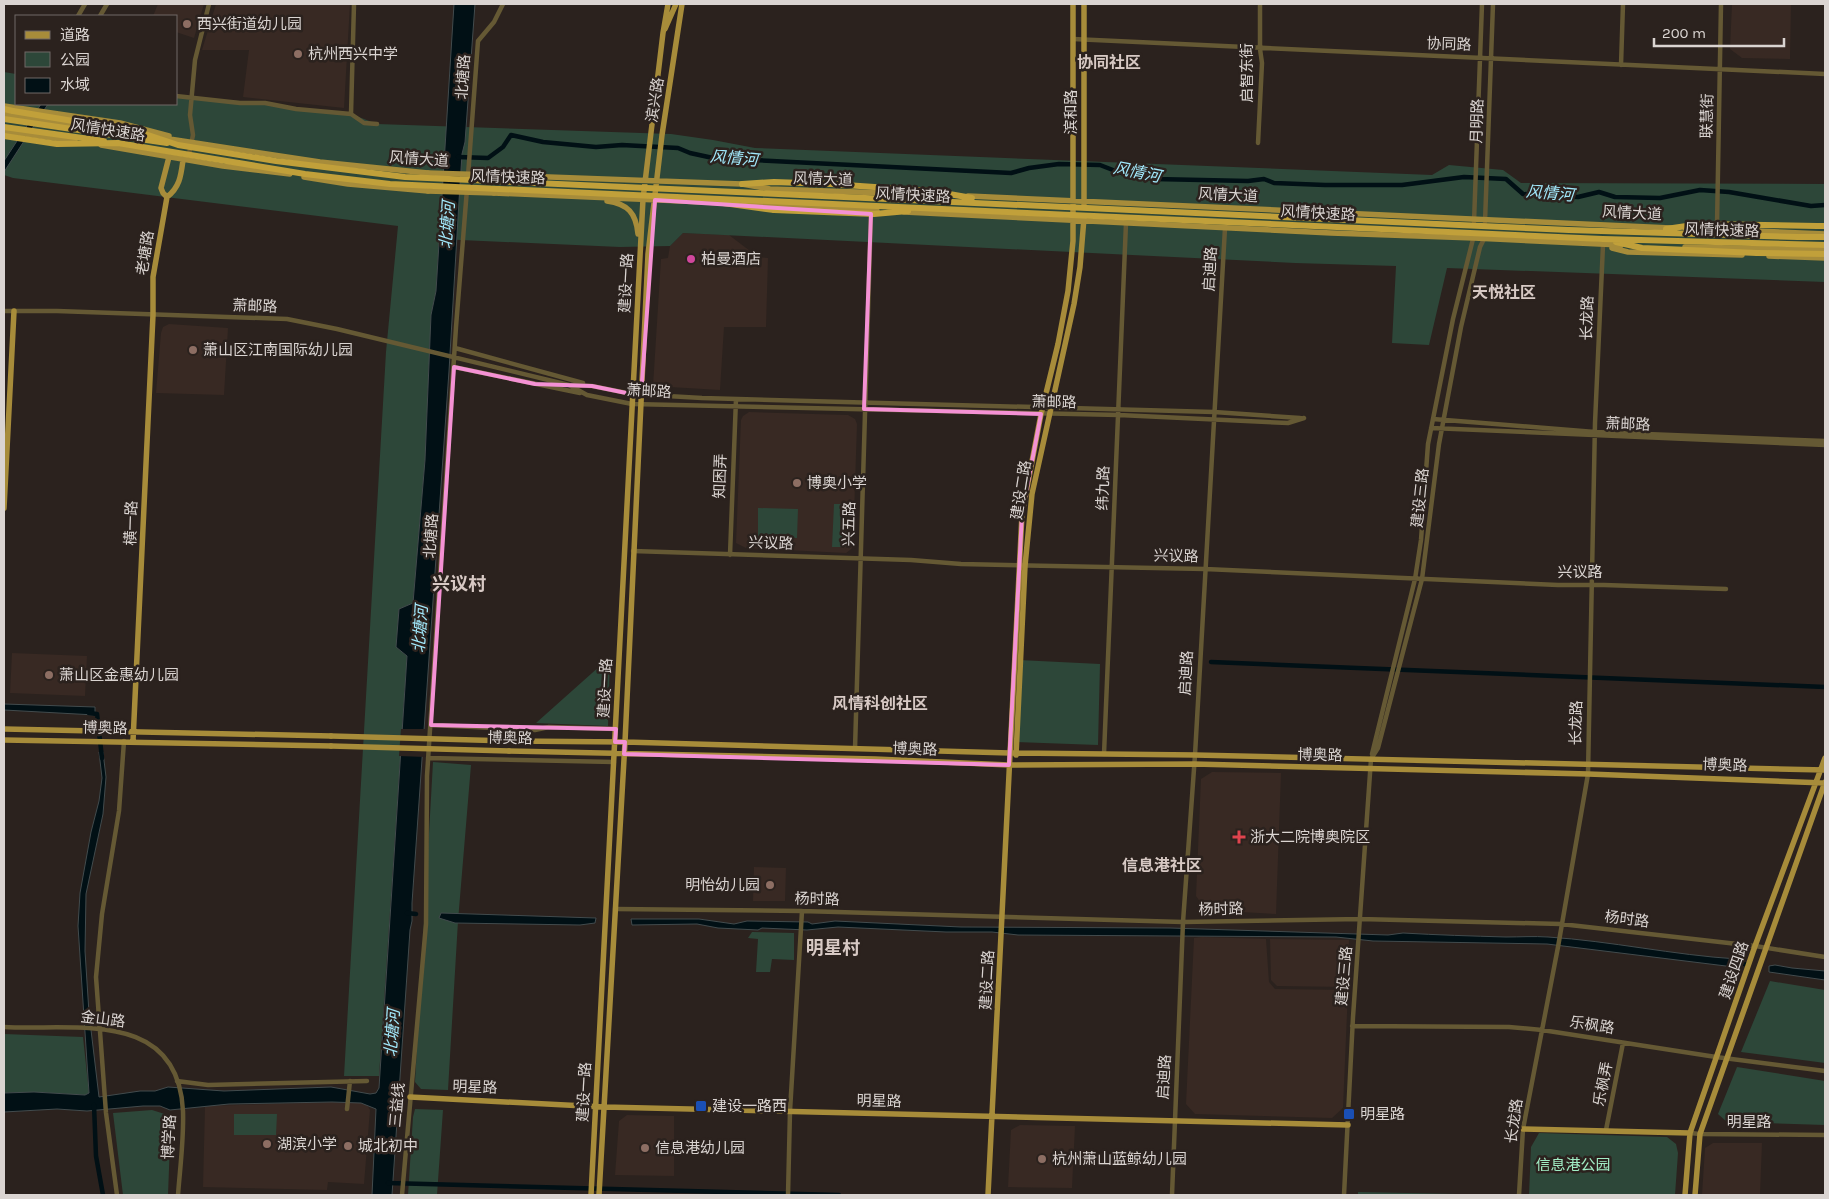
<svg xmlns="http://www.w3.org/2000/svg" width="1829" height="1199" font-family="Karla,'Noto Sans SC',sans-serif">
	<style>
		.built { fill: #382923 }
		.green { fill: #2d4739 }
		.water { fill: #011015; stroke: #424b4d }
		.pier { fill: #2b221e }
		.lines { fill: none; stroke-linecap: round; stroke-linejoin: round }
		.canal { stroke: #011015; stroke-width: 4.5 }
		.minor { stroke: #655934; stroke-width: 4.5 }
		.major { stroke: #a78c3a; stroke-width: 5.5 }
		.highway { stroke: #c1a03a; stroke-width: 6 }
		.major-bridge { stroke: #a78c3a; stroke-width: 5.5 }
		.highway-bridge { stroke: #c1a03a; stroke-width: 6 }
		.marked { fill: none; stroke: #f491d4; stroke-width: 4; stroke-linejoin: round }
		.education-dot { fill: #8d6e63; stroke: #2b221e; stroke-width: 2 }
		.hotel-dot { fill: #d1479c; stroke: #2b221e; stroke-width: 2 }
		.health-dot { fill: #e0444e; stroke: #2b221e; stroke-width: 2 }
		.transit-dot { fill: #1a4fb4; stroke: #2b221e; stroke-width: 2 }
		.labels { text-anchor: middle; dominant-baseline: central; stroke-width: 5; stroke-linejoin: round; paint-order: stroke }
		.poi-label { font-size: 15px; fill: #dad4d1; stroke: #2b221e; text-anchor: start }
		.street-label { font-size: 15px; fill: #dad4d1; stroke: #2b221e }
		.park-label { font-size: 15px; fill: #a1edc5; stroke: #2b221e }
		.neighbourhood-label { font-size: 16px; font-weight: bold; fill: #d7c9c4; stroke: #2b221e }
		.water-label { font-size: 16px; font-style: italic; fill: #a2e9fc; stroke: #2b221e }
		.quarter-label { font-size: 18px; font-weight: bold; fill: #d7c9c4; stroke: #2b221e }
	</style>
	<rect width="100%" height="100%" fill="#2b221e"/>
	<path class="built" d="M158 4H204L194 38 176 32V16H153Z
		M216 4H350L344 108 243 97 249 50H202Z
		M1732 4H1791L1790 59 1742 58 1730 49Z
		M683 233 729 235 758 257 768 258 766 327H724L720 390 653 386 661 259 668 258 670 246Z
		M169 324 228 328 224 395 156 393 161 333 163 327Z
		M749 412 848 415 855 419 857 424 853 547 850 550 846 553 746 548 736 543 741 420 743 416Z
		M12 653 87 656 85 696 10 693Z
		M1212 772 1281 773 1276 914 1206 910 1196 896 1201 779Z
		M754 867 786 868 785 901H753Z
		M1202 937 1266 939 1269 982 1275 989 1348 990 1343 1108 1332 1118 1195 1114 1186 1104 1194 938Z
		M1270 939 1349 940 1348 987 1277 986 1271 980Z
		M332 1102 361 1103 367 1105 370 1110 364 1184 328 1182 327 1190 203 1187 205 1106Z
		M627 1115 674 1116V1176L615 1175 619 1121Z
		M1020 1125 1075 1126 1072 1188 1008 1187 1011 1130Z
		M1713 1143H1762L1760 1195H1702L1705 1148Z"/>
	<path class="green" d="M4 72 16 74V104H176V96L265 103 296 109 351 114 377 124 671 134 713 140 755 148 1432 175 1449 165 1503 170 1521 183 1825 184V282L1447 268 1429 345 1392 343 1396 266 1295 263 683 233 670 246 620 247 439 239 436 291 431 315 425 460 413 603 399 609 396 647 407 656 379 1076H344L386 352 398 226 13 178 4 175Z
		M834 504H852L851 547H832Z
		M758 508 798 509 797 538 758 537Z
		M610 657 608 726 536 723Z
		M1019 660 1100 664 1098 745 1015 742Z
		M433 762 471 765 458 921 448 1090 421 1089 415 1082Z
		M752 932 794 933V960L772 959 770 972H756L758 939 748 938Z
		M1770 981 1825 990V1063L1741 1052Z
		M4 1034 83 1037 89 1093 85 1095 34 1092 4 1093Z
		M1737 1067 1825 1081V1125L1727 1122 1718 1114Z
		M415 1109 443 1110 437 1195H408L413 1117Z
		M152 1110 171 1116 168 1195H123L113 1113Z
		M234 1114H277L276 1135H234Z
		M1539 1133 1667 1137 1676 1144 1678 1153 1675 1195H1529L1531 1147Z
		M1358 1192 1508 1195H1358Z"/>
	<path class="water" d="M454 4H475L465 142 462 154 459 201 449 371 412 903V921L410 930 392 1195H372L376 1109 361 1103 332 1102 229 1104 170 1110 160 1106H143L87 1111 57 1109 4 1112V1093L34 1092 85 1095 89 1093 78 926 80 893 91 832 99 801 102 778 99 752H103L106 777 103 814 86 894 85 951 89 1013 99 1097 140 1091H155L168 1087 224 1091 331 1087 370 1094 376 1093 379 1088 407 656 396 647 399 609 413 603 425 460 431 315 436 291Z
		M41 104H48L4 172V161Z
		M4 704 95 707V715L4 710Z
		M441 913 596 918 595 923 580 925 455 923 439 918Z
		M631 919H699L734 924 747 921 808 922 812 924 835 921 961 927 1170 928 1388 935 1403 933C1437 935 1472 936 1506 937 1520 937 1534 936 1548 937 1611 941 1673 955 1737 959L1739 963 1738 966 1734 967 1547 944 1373 941 1336 937 1018 935 992 932H946L838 927 807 930 762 928 758 930 718 928 697 924 632 925Z
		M1775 965 1792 968 1825 971V980L1769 972V966Z"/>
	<path class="pier" d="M401 729H427L425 757 399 756Z"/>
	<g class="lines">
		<path class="canal" d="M458 157 488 158 503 147 511 135 543 142 596 147 622 145 678 148 690 153 713 158 1011 173 1029 168 1059 164 1100 165 1118 172 1155 179 1248 181 1264 179 1274 183 1325 185H1402L1464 177 1506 179 1523 194 1578 197 1599 192 1615 197 1660 198 1700 190 1729 192 1811 206 1825 205
			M1211 662 1825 687
			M89 713 97 714 102 758
			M407 913 416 914
			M1734 962 1745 964
			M94 1105 96 1156 103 1195
			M388 1183 839 1195"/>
		<path class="minor" d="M354 4 351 114 364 123 377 124
			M78 16 85 4
			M100 16 107 4
			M1073 39 1825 74
			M1621 65 1623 4
			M176 96 240 103H265L296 109 351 114
			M1258 143 1262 63 1260 49V4
			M187 156 189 154 193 135 190 115 195 60 209 4
			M468 176 478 41 494 22 503 4
			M1474 222 1482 4
			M1485 222 1493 4
			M1717 225 1721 4
			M4 311H57L287 319 337 329 569 385 587 395 632 404 1119 415 1288 423 1304 418
			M455 348 583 383
			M454 367 580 393
			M571 385 592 386 632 394 702 398 1214 412 1300 418
			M1433 419 1595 432 1825 441
			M1431 428 1825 445
			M633 551 911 560 961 564 1205 569 1558 585H1604L1726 589
			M730 555 736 399
			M431 725 535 730 549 727 616 729
			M855 749 871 212
			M1104 754 1126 223
			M1372 754 1415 579 1421 540 1428 444 1453 319 1474 235
			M428 758 614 762
			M615 909 802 911 1183 922 1360 919 1561 924 1755 946 1825 957
			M1352 1026 1509 1027 1542 1030 1716 1057 1825 1071
			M4 1027C74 1031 178 1008 183 1111 184 1139 180 1168 178 1195
			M177 1081 208 1085 367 1081
			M347 1109 350 1081
			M1606 1130 1623 1043
			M1690 1133 1700 1134 1825 1135
			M117 1195 106 1113 96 977 102 914 119 811 124 741
			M402 1195 426 924 427 776 456 327 467 189
			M788 1195 790 1111 802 911
			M1172 1195 1183 922 1195 755 1225 228
			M1344 1195 1353 1017 1371 759 1378 748 1422 579 1439 444 1461 327 1480 247 1485 237
			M1519 1195 1523 1129 1558 947 1588 774 1595 423 1603 245"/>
		<path class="major" d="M1084 4V204
			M665 29 676 4
			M4 106 120 123 169 136
			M4 114 92 127
			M4 131 75 141
			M163 138 320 162 428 173
			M101 145 223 166 290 174
			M169 157 161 188 163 193 167 197C180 187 181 175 183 160
			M494 175 742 184 770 189 944 195
			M304 177 348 184 428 191
			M494 193 727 203
			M968 196 1671 228
			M607 201C628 204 636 213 638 234
			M746 204 877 211
			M904 212 1331 233 1474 238 1621 245
			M1685 228 1825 234
			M1685 247 1825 250
			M1612 248 1628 252 1742 255
			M1769 256 1825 258
			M4 508 14 311
			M4 729 331 736
			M4 740 331 746
			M133 741 153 315V277L167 197
			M510 741 625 742 1010 753 1195 755 1825 770
			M509 751 875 759 1009 765 1194 764 1588 774 1825 783
			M1016 755 1025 566 1032 494 1074 304 1080 267 1084 218
			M410 1097 604 1107 1348 1125
			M1523 1129 1690 1133
			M591 1195 643 199 663 33 668 4
			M599 1195 625 742 648 254 662 135 682 4
			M988 1195 1022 514 1041 414 1058 344 1068 291 1073 241V4
			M1685 1195 1690 1133 1755 946 1825 758
			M1695 1195 1700 1134 1825 782"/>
		<path class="highway" d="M4 109 13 111
			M4 119 167 143
			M4 127 104 141
			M742 184 774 182 831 184
			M723 203 774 210
			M1817 226H1825
			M1798 237H1825
			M1757 253 1825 254"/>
		<path class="major-bridge" d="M428 173 494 175
			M428 191 494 193
			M331 736 510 741
			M331 746 509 751"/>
		<path class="highway-bridge" d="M13 111 139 132 178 145 276 161 405 177 1569 230 1798 237
			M4 136 57 144 118 143 305 174 390 184 1603 239 1825 245
			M831 184 932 191 972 198
			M774 210 874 214 908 211
			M1666 229 1700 224 1817 226
			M1616 242 1642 248 1757 253"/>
	</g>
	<path class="marked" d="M655 200 871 214 864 409 1041 414 1022 514 1009 765 624 754 625 742H615L616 729 431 725 454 367 535 384 592 386 641 396Z"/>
	<g class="education-dot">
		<circle cx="187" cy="24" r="5"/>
		<circle cx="298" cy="54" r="5"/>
		<circle cx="193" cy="350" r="5"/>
		<circle cx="797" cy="483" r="5"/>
		<circle cx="49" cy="675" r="5"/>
		<circle cx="770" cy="885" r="5"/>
		<circle cx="267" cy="1144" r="5"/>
		<circle cx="348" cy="1146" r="5"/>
		<circle cx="645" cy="1148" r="5"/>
		<circle cx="1042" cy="1159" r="5"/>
	</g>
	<circle class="hotel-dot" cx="691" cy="259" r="5"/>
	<path class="health-dot" d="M1236.5 829.5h5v5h5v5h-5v5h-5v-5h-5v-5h5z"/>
	<g class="transit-dot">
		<rect x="695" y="1100" width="12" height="12" rx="2.5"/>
		<rect x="1343" y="1108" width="12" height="12" rx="2.5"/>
	</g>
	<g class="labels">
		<g class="poi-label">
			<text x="197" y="24">西兴街道幼儿园</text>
			<text x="308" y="54">杭州西兴中学</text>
			<text x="701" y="259">柏曼酒店</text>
			<text x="203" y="350">萧山区江南国际幼儿园</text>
			<text x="807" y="483">博奥小学</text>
			<text x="59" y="675">萧山区金惠幼儿园</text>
			<text x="1250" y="837">浙大二院博奥院区</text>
			<text x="760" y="885" text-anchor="end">明怡幼儿园</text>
			<text x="712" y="1106">建设一路西</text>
			<text x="1360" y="1114">明星路</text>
			<text x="277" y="1144">湖滨小学</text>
			<text x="358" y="1146">城北初中</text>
			<text x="655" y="1148">信息港幼儿园</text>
			<text x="1052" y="1159">杭州萧山蓝鲸幼儿园</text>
		</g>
		<g class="street-label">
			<text transform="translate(1449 44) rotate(2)">协同路</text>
			<text transform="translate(1247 73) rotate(-90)">启智东街</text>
			<text transform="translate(463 77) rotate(-86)">北塘路</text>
			<text transform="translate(655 100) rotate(-81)">滨兴路</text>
			<text transform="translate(1071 112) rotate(-90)">滨和路</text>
			<text transform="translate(1707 116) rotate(-89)">联慧街</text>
			<text transform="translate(1477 121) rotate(-88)">月明路</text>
			<text transform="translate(108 130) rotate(9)">风情快速路</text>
			<text transform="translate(419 159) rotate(4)">风情大道</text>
			<text transform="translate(508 177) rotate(2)">风情快速路</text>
			<text transform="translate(823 179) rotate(2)">风情大道</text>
			<text transform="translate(913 195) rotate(3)">风情快速路</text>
			<text transform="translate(1228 195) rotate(3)">风情大道</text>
			<text transform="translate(1318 213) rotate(3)">风情快速路</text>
			<text transform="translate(1632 213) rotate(3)">风情大道</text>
			<text transform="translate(1722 230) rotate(2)">风情快速路</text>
			<text transform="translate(145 253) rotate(-81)">老塘路</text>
			<text transform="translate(1210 269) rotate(-87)">启迪路</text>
			<text transform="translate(626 283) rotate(-87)">建设一路</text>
			<text transform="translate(255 306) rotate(2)">萧邮路</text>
			<text transform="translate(1587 318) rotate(-88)">长龙路</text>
			<text transform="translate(649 391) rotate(3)">萧邮路</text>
			<text transform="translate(1054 402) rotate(1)">萧邮路</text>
			<text transform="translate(1628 424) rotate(2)">萧邮路</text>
			<text transform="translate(720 476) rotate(-88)">知困弄</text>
			<text transform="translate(1103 488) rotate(-88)">纬九路</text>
			<text transform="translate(1021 490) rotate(-81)">建设二路</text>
			<text transform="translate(1420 498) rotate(-84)">建设三路</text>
			<text transform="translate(131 523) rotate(-88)">横一路</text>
			<text transform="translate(849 524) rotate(-89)">兴五路</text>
			<text transform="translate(431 536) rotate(-86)">北塘路</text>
			<text transform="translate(771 543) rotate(2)">兴议路</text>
			<text transform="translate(1176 556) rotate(1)">兴议路</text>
			<text x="1580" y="572">兴议路</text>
			<text transform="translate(1186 673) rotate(-87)">启迪路</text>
			<text transform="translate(605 688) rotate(-87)">建设一路</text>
			<text transform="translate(1576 723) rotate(-89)">长龙路</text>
			<text transform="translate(105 728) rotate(1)">博奥路</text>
			<text transform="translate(510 738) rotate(1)">博奥路</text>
			<text transform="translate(915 749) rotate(2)">博奥路</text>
			<text transform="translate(1320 755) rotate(1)">博奥路</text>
			<text transform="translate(1725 765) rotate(2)">博奥路</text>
			<text transform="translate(817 899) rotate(1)">杨时路</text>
			<text transform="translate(1221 909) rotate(-1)">杨时路</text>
			<text transform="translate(1627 919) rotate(7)">杨时路</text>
			<text transform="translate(1734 970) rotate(-71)">建设四路</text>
			<text transform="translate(1344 976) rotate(-85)">建设三路</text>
			<text transform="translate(987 980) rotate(-87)">建设二路</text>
			<text transform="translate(103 1019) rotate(7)">金山路</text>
			<text transform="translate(1592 1025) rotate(9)">乐枫路</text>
			<text transform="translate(1164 1077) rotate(-87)">启迪路</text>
			<text transform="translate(1603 1084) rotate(-79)">乐枫弄</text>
			<text transform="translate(475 1087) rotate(2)">明星路</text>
			<text transform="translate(584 1092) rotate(-87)">建设一路</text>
			<text transform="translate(879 1101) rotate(1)">明星路</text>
			<text transform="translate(397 1105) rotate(-85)">三益线</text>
			<text transform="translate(1514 1121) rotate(-82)">长龙路</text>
			<text x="1749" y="1122">明星路</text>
			<text transform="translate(169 1137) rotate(-87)">博学路</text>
		</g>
		<g class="park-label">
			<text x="1573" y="1165">信息港公园</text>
		</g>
		<g class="neighbourhood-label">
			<text x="1109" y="62">协同社区</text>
			<text x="1504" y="292">天悦社区</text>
			<text x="880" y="703">风情科创社区</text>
			<text x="1162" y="865">信息港社区</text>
		</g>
		<g class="water-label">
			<text transform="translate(734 158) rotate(5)">风情河</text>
			<text transform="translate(1137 172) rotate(11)">风情河</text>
			<text transform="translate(1550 193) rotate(5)">风情河</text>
			<text transform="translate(447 225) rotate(-86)">北塘河</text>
			<text transform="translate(420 629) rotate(-86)">北塘河</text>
			<text transform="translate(392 1033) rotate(-86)">北塘河</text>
		</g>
		<g class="quarter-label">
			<text x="459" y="584">兴议村</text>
			<text x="833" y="948">明星村</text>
		</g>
	</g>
	<rect width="1829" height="1199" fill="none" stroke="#dad4d1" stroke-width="10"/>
	<rect x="15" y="15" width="162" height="90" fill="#2b221e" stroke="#716966"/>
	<rect x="25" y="31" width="25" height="8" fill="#a78c3a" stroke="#716966"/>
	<text x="60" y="40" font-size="15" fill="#dad4d1">道路</text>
	<rect x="25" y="52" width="25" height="15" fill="#2d4739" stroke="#716966"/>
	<text x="60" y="65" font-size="15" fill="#dad4d1">公园</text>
	<rect x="25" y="78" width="25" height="15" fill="#011015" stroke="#716966"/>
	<text x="60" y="90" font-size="15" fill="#dad4d1">水域</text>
	<path d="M1654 38v8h130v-8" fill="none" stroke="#dad4d1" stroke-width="2.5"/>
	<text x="1662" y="38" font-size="15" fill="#dad4d1" stroke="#2b221e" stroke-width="4" paint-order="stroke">200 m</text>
</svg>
